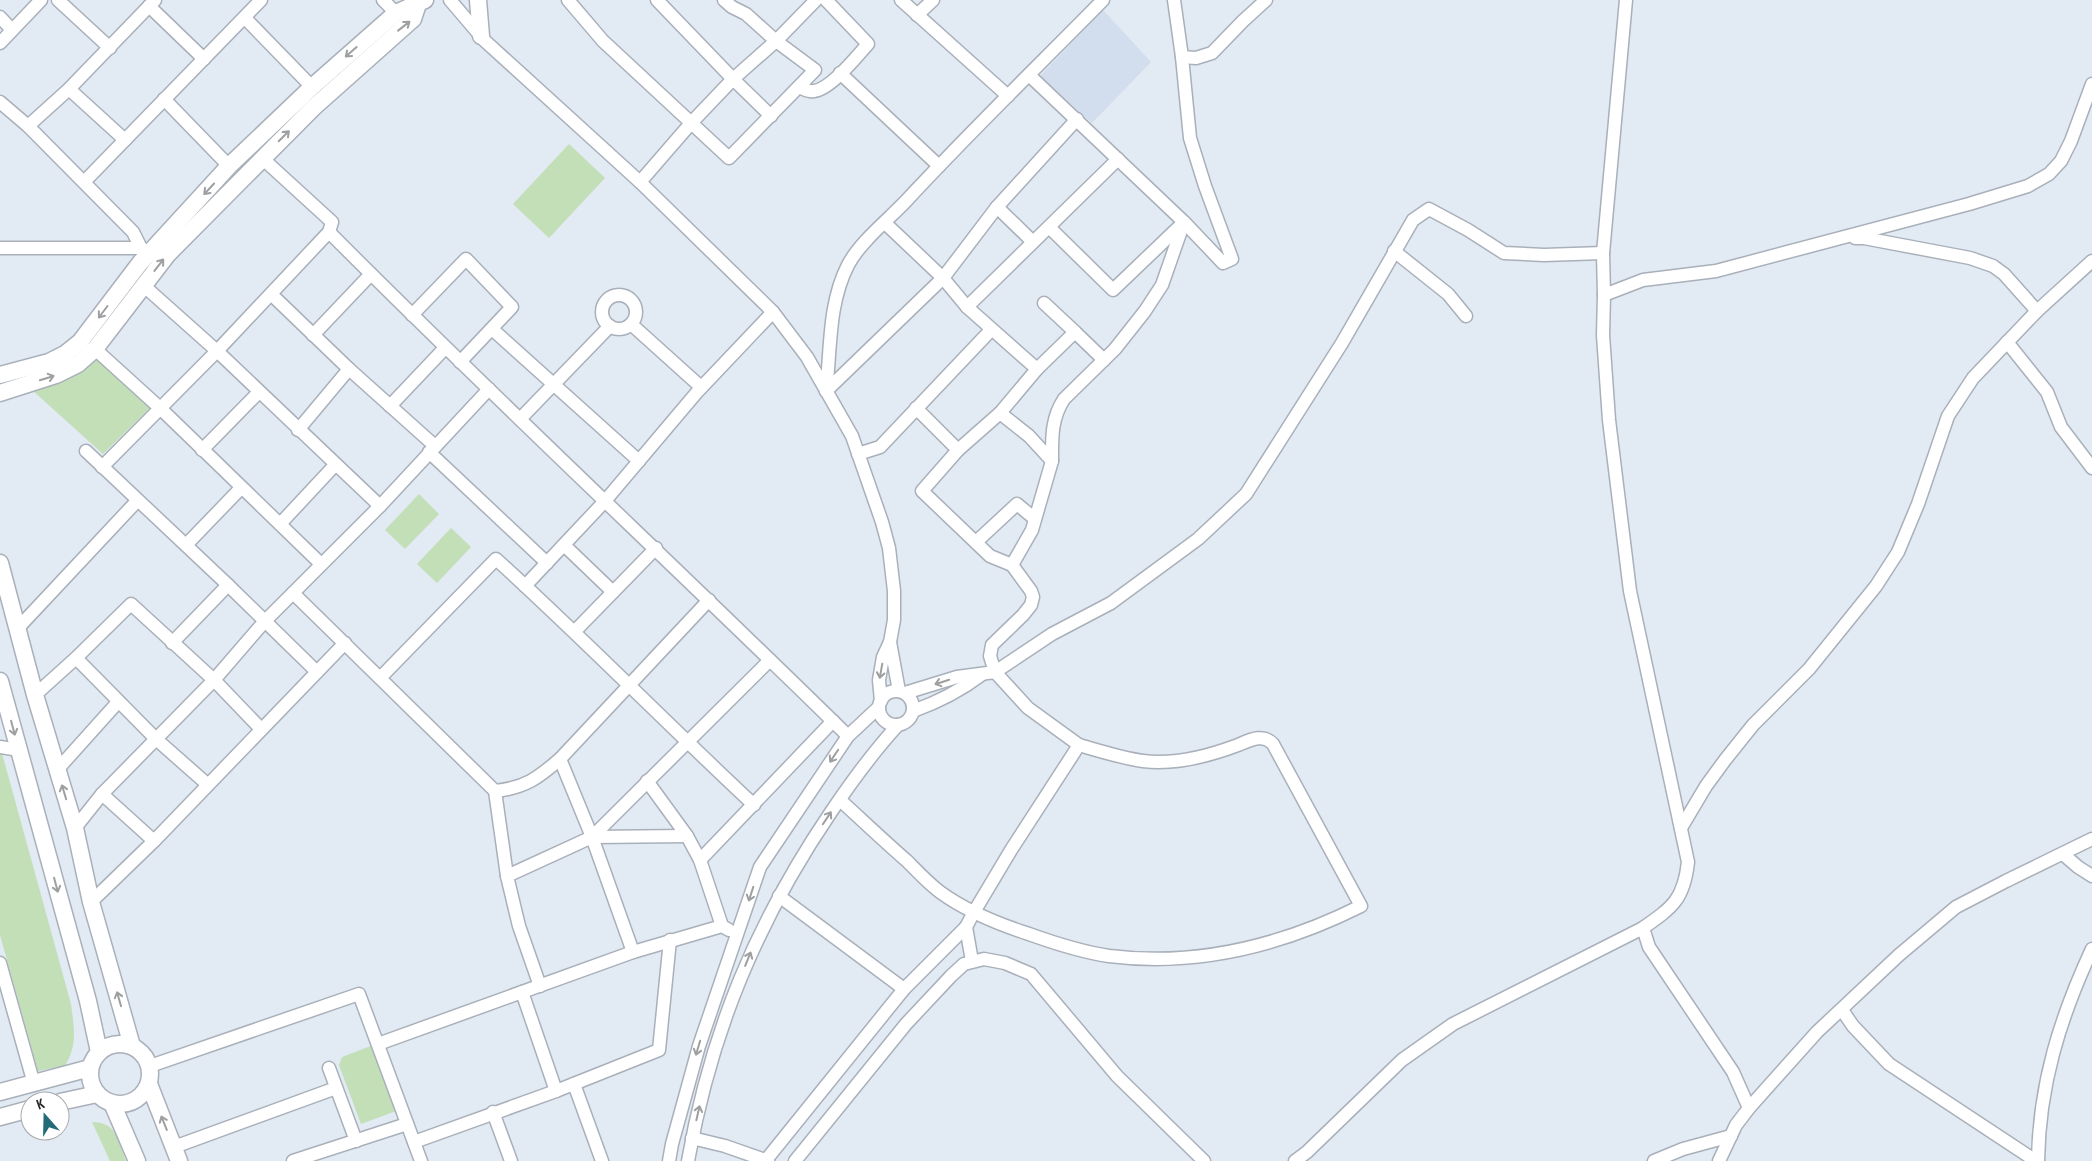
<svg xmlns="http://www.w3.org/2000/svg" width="2092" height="1161" viewBox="0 0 2092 1161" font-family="'PT Sans Narrow',sans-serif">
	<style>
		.built { fill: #d2dded }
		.green { fill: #c3dfb8 }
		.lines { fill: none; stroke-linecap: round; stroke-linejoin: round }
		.minor-casing { stroke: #a9b0ba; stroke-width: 15 }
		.tertiary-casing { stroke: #a9b0ba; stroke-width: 19 }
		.minor { stroke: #fff; stroke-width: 12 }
		.tertiary { stroke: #fff; stroke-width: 16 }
		.oneway { stroke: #9d9fa0 }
	</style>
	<rect width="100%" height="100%" fill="#e2eaf4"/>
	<!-- built -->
	<path class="built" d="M 1103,10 L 1151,62 L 1092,123 L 1040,76 Z"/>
	<!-- green -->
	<g class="green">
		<path d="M 569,144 L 605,178 L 549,238 L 513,204 Z"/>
		<path d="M 100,357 L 151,407 L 103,454 L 32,390 L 85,368 Z"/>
		<path d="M 419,494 L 439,514 L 405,549 L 385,530 Z"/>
		<path d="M 451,528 L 471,547 L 437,583 L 417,564 Z"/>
		<path d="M 0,746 L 71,1004 C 74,1028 78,1044 65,1066 L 38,1071 L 0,935 Z"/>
		<path d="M 376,1044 L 399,1110 L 361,1124 L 339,1065 L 342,1057 Z"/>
		<path d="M 92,1122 C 117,1122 118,1141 126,1161 L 110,1161 Z"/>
	</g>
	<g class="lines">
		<!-- minor casing -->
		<g class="minor-casing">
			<g id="minor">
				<path d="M 58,0 L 110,48"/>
				<path d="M 383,0 L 396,13"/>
				<path d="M 450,0 L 485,41 L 640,182 L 773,312 L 807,357 L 852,436 L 882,522 L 889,548 L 894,591 L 894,620 L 890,642 L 883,657 L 879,680 L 881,701"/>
				<path d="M 568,0 L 603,41 L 729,158 L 815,70 L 776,41 L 746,14 L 732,7 L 724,0"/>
				<path d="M 657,0 L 733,79 L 771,116"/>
				<path d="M 901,0 L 1008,96"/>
				<path d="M 149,6 L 204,59"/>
				<path d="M 917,15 L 933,0"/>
				<path d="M 0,17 L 12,30"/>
				<path d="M 245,18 L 312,87"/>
				<path d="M 0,43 L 41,0"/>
				<path d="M 1182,57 L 1196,58 L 1212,53 L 1243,21 L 1266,0"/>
				<path d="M 840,73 L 939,166"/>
				<path d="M 1029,75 L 1184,222 L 1223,263 L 1232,259 L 1205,186 L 1190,138 L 1182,57 L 1174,0"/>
				<path d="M 799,87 C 804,89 808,92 814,91 C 831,89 856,57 868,44 L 826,0"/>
				<path d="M 69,89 L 125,140"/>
				<path d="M 164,99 L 229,166"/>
				<path d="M 0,102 L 28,126 L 133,232 L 141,248 L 149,253"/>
				<path d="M 28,126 L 69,89 L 155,0"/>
				<path d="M 84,182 L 261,0"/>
				<path d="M 640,182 L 692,122 L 733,79 L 776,41 L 816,0"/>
				<path d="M 997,207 L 1033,242"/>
				<path d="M 885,223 L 943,278 L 967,307 L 1037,369"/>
				<path d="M 1049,227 L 1113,290 L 1182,224"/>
				<path d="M 329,232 C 499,403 676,567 848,736"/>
				<path d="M 1855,238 L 1864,238 L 1970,258 L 1993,266 L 2004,274 L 2037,311"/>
				<path d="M 0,248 L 141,248"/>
				<path d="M 1394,251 L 1448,294 L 1466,316"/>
				<path d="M 143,285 L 217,351 L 380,506"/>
				<path d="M 271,294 L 349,369 L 435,446"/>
				<path d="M 1604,295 L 1603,253 L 1626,0"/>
				<circle cx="619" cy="312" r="17"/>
				<path d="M 967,307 L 1118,159"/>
				<path d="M 412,315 L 466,259 L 512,307 L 460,362"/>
				<path d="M 631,324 L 701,387"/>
				<path d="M 492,329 L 639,461"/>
				<path d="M 1075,332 L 1104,360"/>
				<path d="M 313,335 L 371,274"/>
				<path d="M 2007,342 L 2047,392 L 2061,427 L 2092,468"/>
				<path d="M 95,349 L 160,408 L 321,564"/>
				<path d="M 826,391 C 831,349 828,304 848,265 C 860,242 888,220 906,201 C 970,132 1037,67 1103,0"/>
				<path d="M 826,391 L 943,278 L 997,207 L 1077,119"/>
				<path d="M 390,406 L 445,348"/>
				<path d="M 916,408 L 958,450"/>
				<path d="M 520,419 L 610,326"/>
				<path d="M 298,430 L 349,369"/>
				<path d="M 202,450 L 259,392"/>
				<path d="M 86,451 L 228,585 L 317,672"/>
				<path d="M 429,452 L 547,563"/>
				<path d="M 858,454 L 880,447 L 991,330"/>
				<path d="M 1052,461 C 1052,438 1051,419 1064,399 L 1115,349 L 1145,311 L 1162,285 L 1184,222"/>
				<path d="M 102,467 L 217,351 L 329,232 L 332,222 L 262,158"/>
				<path d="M 280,524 L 335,465"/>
				<path d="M 976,542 L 1017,504 L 1035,519"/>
				<path d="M 186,545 L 241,488"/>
				<path d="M 564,545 L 613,592"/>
				<path d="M 1012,565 L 990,556 L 922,491 L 958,450 L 1000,413 L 1037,369 L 1075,332 L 1044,303"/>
				<path d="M 525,586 L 605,501 L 698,391 L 773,312"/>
				<path d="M 293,593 L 495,791 L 507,876 L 519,926 L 540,986"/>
				<path d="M 18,628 L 137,501"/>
				<path d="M 575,631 L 656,548"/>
				<path d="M 890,642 L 899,691"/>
				<path d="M 172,643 L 228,585"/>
				<path d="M 76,658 L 156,739 L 207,784"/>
				<path d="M 380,678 L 496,559 C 584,639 667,724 754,805"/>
				<circle cx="896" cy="708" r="17"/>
				<path d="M 905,693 L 957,677 L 995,672 L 1052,634 L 1111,603 L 1198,539 L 1246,494 L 1342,343 L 1413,220 L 1429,209 L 1468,230 L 1504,253 L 1544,255 L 1603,253"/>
				<path d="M 35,695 L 76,658 L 131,604 L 214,680 L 261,729"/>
				<path d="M 913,711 C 938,702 960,691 981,675"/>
				<path d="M 0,747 L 19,750"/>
				<path d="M 560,759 L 592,837 L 633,952"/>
				<path d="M 57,770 L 118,702"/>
				<path d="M 647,781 L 687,836 L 700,860 L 722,926 L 729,930"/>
				<path d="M 495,791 C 525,788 538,778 560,759 L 709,600"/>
				<path d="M 102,794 L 154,841"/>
				<path d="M 840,800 C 862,820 884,841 907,861 C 917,871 928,883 940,892 C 966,911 998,924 1029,934 C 1054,943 1082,952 1109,956 C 1197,967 1283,945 1361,906 L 1273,744 C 1263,733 1250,740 1238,745 C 1209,756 1174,765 1143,761 C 1122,758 1100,751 1079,745"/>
				<path d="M 75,828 L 102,794 L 214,680 L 264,622 L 380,506 L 489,389"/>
				<path d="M 1681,828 L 1706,786 L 1725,760 L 1753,725 L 1809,669 L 1876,586 L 1898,552 L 1918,504 L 1948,416 L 1973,378 L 2037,311 L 2092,261"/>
				<path d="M 592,837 L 687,836"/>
				<path d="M 2063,854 L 2078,867 L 2092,876"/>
				<path d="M 700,860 L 833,721"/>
				<path d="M 507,876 L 592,837 L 770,660"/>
				<path d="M 779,896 L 904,989"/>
				<path d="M 91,902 L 154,841 L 345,643"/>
				<path d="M 1643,928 L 1649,947 L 1733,1072 L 1749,1108"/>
				<path d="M 972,961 L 966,927 L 974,912 L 1011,850 L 1079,745 L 1028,708 L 995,672 L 990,656 L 992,645 L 1023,615 L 1031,605 L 1033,597 L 1031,591 L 1012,565 L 1032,530 L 1052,461 L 1029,436 L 1000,413"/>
				<path d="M 0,963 L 34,1084"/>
				<path d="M 522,992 L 556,1091"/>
				<path d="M 1842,1010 L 1853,1026 L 1889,1064 L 2036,1161"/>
				<path d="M 378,1044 L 633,952 L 722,926"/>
				<path d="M 150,1066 L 359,994 L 421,1161"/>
				<path d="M 329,1068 L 356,1141"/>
				<path d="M 574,1084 L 602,1161"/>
				<path d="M 493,1112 L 511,1161"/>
				<path d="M 692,1138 L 725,1146 L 768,1161"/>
				<path d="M 414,1142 L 556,1091 L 659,1050 L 670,940"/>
				<path d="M 174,1147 L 336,1088"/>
				<path d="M 766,1160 L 904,989 L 966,927"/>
				<path d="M 293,1161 L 407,1124"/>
				<path d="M 669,1161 L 672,1144 L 699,1046 L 760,867 L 848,736 L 879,707"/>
				<path d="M 688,1161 C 711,1031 757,921 831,812 C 852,781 873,752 898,725"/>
				<path d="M 795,1161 L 906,1024 L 951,976 L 964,964 L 984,959 L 1005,963 L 1031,974 L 1117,1076 L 1204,1161"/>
				<path d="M 1295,1161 L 1307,1152 L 1402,1060 L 1453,1024 L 1643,928 C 1673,907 1684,899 1688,862 L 1630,591 L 1609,420 L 1603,335 L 1604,295 L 1643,280 L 1716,271 L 1969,204 L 2028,186 L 2049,174 L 2061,161 L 2071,141 L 2092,84"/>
				<path d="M 1654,1161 L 1683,1149 L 1731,1136"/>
				<path d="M 1719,1161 L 1736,1125 L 1749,1108 L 1817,1032 L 1899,955 L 1956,907 L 2006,881 L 2092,839"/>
				<path d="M 2038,1161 C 2039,1085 2060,1018 2092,949"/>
			</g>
		</g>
		<!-- tertiary casing -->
		<g class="tertiary-casing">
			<g id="tertiary">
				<path d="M 478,0 L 481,36"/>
				<path d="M 0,375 L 49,362 L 65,354 L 80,342 L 140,263 L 229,166 L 312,87 L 396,13 L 425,0"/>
				<path d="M 0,393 L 56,375 L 78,364 L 95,349 L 168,254 L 313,108 L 413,19 L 418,4"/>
				<path d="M 0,563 L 35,695 L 75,828 L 91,902 L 132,1046"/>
				<path d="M 0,681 L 88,1001 L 99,1052"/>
				<circle cx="120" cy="1074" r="30"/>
				<path d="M 149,1084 L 179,1161"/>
				<path d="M 0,1092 L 90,1068"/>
				<path d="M 60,1102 L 97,1094"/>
				<path d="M 112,1103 L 137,1161"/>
				<path d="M 0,1117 L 30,1109"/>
			</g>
		</g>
		<!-- minor -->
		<use href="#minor" class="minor"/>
		<!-- tertiary -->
		<use href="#tertiary" class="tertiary"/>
	</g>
	<!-- one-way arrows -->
	<defs><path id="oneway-shaft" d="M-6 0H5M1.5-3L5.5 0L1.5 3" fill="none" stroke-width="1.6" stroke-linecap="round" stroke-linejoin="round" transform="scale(1.25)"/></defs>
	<g class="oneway">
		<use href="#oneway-shaft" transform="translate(404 26) rotate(-38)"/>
		<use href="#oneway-shaft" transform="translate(351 52) rotate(139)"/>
		<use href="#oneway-shaft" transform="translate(284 136) rotate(-45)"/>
		<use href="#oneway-shaft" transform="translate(209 189) rotate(133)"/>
		<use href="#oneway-shaft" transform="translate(159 265) rotate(-52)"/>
		<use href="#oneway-shaft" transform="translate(103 312) rotate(127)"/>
		<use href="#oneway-shaft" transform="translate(47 378) rotate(-17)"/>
		<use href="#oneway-shaft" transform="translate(881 671) rotate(100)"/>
		<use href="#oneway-shaft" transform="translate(942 682) rotate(162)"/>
		<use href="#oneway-shaft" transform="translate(13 728) rotate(75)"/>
		<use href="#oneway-shaft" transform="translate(834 756) rotate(124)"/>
		<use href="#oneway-shaft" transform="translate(64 792) rotate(-107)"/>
		<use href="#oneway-shaft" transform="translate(827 818) rotate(-56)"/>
		<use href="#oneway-shaft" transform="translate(56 885) rotate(75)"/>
		<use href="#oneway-shaft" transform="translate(751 894) rotate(108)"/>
		<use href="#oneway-shaft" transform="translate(748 959) rotate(-68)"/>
		<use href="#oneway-shaft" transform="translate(119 999) rotate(-106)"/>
		<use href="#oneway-shaft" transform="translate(698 1048) rotate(107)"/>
		<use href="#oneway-shaft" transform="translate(698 1113) rotate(-77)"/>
		<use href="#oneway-shaft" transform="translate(164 1123) rotate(-112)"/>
	</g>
	<!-- north arrow -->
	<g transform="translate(45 1116) rotate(340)"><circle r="24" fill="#ffffff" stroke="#a8a9ab"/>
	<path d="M0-4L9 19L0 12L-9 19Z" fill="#226b77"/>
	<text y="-8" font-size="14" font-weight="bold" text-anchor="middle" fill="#26292d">K</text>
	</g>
</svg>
